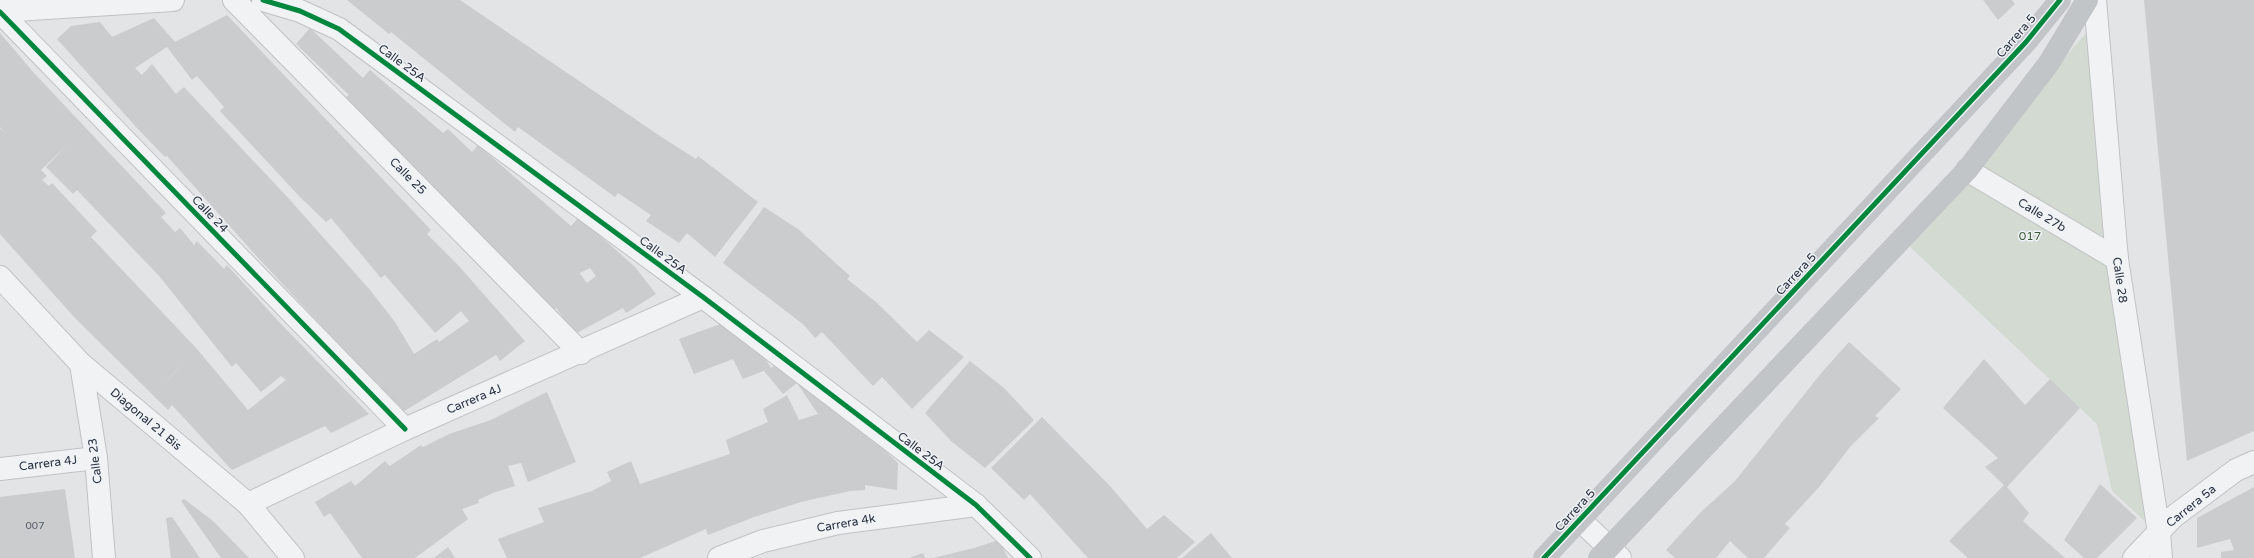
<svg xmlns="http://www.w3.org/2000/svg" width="2254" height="558" viewBox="0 0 2254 558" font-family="'Varela Round',sans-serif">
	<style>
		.green { fill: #d2dad2 }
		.building { fill: #caccce; fill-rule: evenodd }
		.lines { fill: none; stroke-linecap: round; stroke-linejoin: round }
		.street-casing { stroke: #c0c2c4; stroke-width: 24 }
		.street { stroke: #f1f2f3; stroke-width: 22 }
		.secondary { stroke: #c2c5c8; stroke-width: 22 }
		.cycleway-casing { stroke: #eff2f6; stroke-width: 8 }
		.cycleway { stroke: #00873e; stroke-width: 5 }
		.labels { text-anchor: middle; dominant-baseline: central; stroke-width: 3; stroke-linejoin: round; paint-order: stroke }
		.number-label { font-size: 10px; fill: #525864 }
		.street-label { font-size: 12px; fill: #29303f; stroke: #eff2f6 }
		.park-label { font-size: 12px; fill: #3c5a37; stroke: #eff2f6 }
	</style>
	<rect width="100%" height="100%" fill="#e2e4e6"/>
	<!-- green -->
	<path class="green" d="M 2100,17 L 2147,523 L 2112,491 L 2097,424 L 1905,242 Z"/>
	<!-- building -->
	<g class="building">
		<path d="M 347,0 L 460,0 L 663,138 L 696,159 L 698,156 L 758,202 L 715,257 L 687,233 L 679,243 L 646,221 L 651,215 L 618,193 L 615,197 L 518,127 L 515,132 L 391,32 L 389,34 Z"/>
		<path d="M 1983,0 L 2012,0 L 2015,4 L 1998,20 Z"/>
		<path d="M 2144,0 L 2254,0 L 2254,431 L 2187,461 Z"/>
		<path d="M 227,15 L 431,230 L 427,234 L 457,264 L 525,341 L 500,361 L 496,355 L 401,413 L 378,383 L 376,384 L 261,261 L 167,156 L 165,157 L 137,128 L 57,39 L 71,26 L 100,22 L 112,37 L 154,18 L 175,42 ZM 167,47 L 192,80 L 197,76 L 224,107 L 220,111 L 299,196 L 326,222 L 331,218 L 381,278 L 385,275 L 435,333 L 461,311 L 469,321 L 439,342 L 437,339 L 414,354 L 395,322 L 370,290 L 290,200 L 184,87 L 176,94 L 152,64 L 142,75 L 135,68 Z"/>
		<path d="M 310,28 L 363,78 L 370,70 L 443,133 L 448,129 L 472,152 L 478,145 L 571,226 L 579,217 L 635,267 L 656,294 L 626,313 L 623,308 L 575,334 L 556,308 L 551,311 L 345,98 L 349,95 L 296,44 ZM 590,268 L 596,276 L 587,283 L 578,271 L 580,273 Z"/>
		<path d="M 0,33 L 34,73 L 166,213 L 161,217 L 175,232 L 180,228 L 194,245 L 197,241 L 224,269 L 227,265 L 281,324 L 369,414 L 331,433 L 325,426 L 232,470 L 172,405 L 168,410 L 74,317 L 0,234 L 0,128 L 7,135 L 0,127 ZM 66,146 L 46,167 L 73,194 L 77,190 L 160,277 L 232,367 L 236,363 L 261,392 L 281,376 L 286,380 L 248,410 L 197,349 L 91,237 L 97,231 L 52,183 L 49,186 L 42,180 L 47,176 L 41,170 ZM 184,363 L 174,374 L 165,383 Z"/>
		<path d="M 764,207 L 798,229 L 850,276 L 847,279 L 876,302 L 917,342 L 929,330 L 964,357 L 912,409 L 882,377 L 873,386 L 822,332 L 815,338 L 804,325 L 723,263 Z"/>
		<path d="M 729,321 L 755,351 L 759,348 L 771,368 L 778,363 L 797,383 L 783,394 L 764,371 L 771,368 L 743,379 L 733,359 L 694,374 L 679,339 Z"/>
		<path d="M 1849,342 L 1901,389 L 1875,416 L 1879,418 L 1850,447 L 1820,486 L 1785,524 L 1790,528 L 1764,558 L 1748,558 L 1730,541 L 1716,558 L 1675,558 L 1666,550 L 1700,513 L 1735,481 L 1823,371 Z"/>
		<path d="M 1984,359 L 2025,405 L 2050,379 L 2080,408 L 2007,487 L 2029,513 L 2023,521 L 2065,558 L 1968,558 L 1949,541 L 2004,485 L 1985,467 L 1998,458 L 1943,408 Z"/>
		<path d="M 970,361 L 1004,388 L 1034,420 L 985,468 L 951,441 L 925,413 Z"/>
		<path d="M 797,383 L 839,408 L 898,463 L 897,490 L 865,485 L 865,490 L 850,491 L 801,502 L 754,517 L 708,535 L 706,529 L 640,558 L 507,558 L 498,539 L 544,522 L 538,508 L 592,491 L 611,481 L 607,472 L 631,461 L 640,484 L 730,454 L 726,440 L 768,422 L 763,409 L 787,395 L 799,420 L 818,414 Z"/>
		<path d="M 547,392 L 576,462 L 528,482 L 521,463 L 508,466 L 515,486 L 493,493 L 478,500 L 479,503 L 462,509 L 468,519 L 415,558 L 362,558 L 330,513 L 324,517 L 315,502 L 351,481 L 355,486 L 385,461 L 390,466 L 421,445 L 423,447 L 449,434 L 491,420 Z"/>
		<path d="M 1042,417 L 1110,486 L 1147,529 L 1164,515 L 1195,542 L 1177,558 L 1088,558 L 1030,494 L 1024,500 L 991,468 Z"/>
		<path d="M 2100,484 L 2137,518 L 2097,558 L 2084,558 L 2064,540 Z"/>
		<path d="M 2254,487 L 2254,558 L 2221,558 L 2221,552 L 2234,550 L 2230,539 L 2197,548 L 2197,518 Z"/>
		<path d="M 65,489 L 75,558 L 0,558 L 0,497 Z"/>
		<path d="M 184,499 L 213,521 L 249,558 L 221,558 L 181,501 Z"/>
		<path d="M 172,517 L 200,558 L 171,558 L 166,518 Z"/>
		<path d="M 1211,533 L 1232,558 L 1182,558 Z"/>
		<path d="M 999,540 L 1008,558 L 933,558 L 974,548 Z"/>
		<path d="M 448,547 L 455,558 L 434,558 Z"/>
		<path d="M 923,553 L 925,558 L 909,558 Z"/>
	</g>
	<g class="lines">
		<!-- street casing -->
		<g class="street-casing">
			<g id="street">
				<path d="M 234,0 L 581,353"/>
				<path d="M 263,0 L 300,11 L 339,29 L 703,297 L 976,505 L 1030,558"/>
				<path d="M 2095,0 L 2117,259 L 2159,533 L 2161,558"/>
				<path d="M 0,11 L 173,0"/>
				<path d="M 0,12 L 405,429"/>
				<path d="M 1967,170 L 2117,259"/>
				<path d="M 0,277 L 81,364 L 248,504 L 293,558"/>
				<path d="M 81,364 L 96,458 L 104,558"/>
				<path d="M 0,469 L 96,458"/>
				<path d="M 248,504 L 405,429 L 703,297"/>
				<path d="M 1580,520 L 1620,558"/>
				<path d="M 719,558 L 763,541 L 838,523 L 976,505"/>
				<path d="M 2134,558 L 2173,517 L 2236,470 L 2254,462"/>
			</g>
		</g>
		<!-- street -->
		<use href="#street" class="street"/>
		<!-- secondary -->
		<g class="secondary">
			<path d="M 1544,558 L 2026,42 L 2060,0"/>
			<path d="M 1599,558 L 1967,170 L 2049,63 L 2087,0"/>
		</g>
		<!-- cycleway casing -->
		<g class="cycleway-casing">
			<g id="cycleway">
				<path d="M 263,0 L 300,11 L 339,29 L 703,297 L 976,505 L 1030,558"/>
				<path d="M 0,12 L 405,429"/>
				<path d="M 1544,558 L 2026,42 L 2060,0"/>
			</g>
		</g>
		<!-- cycleway -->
		<use href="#cycleway" class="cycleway"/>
	</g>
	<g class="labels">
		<!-- number labels -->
		<g class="number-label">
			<text x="35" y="526">007</text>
		</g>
		<!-- street labels -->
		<g class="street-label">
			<text transform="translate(2016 36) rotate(-49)">Carrera 5</text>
			<text transform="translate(402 63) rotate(36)">Calle 25A</text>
			<text transform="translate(408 176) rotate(45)">Calle 25</text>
			<text transform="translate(210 214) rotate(46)">Calle 24</text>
			<text transform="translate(2042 215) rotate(31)">Calle 27b</text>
			<text transform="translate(663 255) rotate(36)">Calle 25A</text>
			<text transform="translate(1796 274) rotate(-47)">Carrera 5</text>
			<text transform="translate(2120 280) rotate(82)">Calle 28</text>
			<text transform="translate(474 399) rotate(-23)">Carrera 4J</text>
			<text transform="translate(146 419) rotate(40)">Diagonal 21 Bis</text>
			<text transform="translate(921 451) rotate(37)">Calle 25A</text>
			<text transform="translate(95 461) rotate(-97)">Calle 23</text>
			<text transform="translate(48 463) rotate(-7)">Carrera 4J</text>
			<text transform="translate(2191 506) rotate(-39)">Carrera 5a</text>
			<text transform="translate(1575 510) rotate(-47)">Carrera 5</text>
			<text transform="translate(846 523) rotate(-10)">Carrera 4k</text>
		</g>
		<!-- park labels -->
		<g class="park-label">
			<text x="2030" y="236">017</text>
		</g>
	</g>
</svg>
